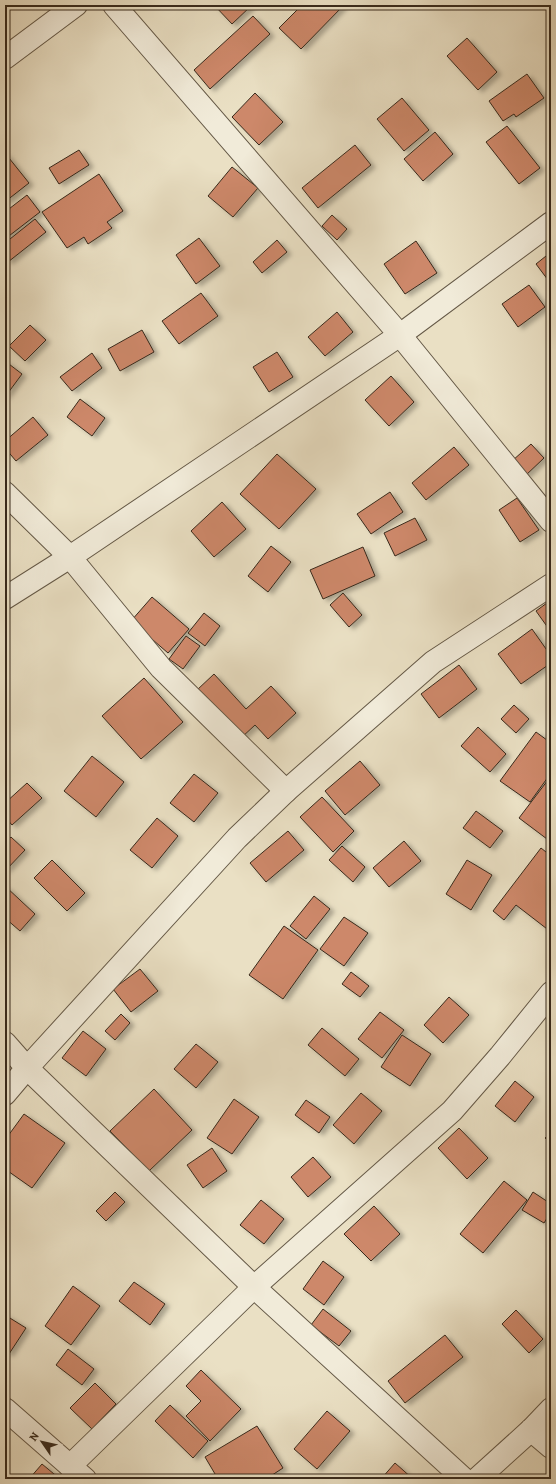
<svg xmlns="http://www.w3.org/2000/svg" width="556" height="1484" viewBox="0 0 556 1484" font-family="Alegreya,serif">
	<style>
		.building { fill: #cd886b; stroke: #382a1c; filter: url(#shadow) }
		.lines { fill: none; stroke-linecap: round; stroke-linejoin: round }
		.minor-casing { stroke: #645846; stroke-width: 24 }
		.minor { stroke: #f1ebd9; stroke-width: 22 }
	</style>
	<defs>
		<filter id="shadow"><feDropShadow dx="4.5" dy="2.5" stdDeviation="2" flood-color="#0004"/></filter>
	</defs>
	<rect width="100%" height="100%" fill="#eae0c4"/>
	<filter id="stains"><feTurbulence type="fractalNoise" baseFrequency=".005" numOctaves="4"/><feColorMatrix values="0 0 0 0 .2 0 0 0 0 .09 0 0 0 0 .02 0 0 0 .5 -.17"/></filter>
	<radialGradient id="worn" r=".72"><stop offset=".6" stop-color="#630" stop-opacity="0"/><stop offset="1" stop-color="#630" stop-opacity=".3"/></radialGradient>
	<!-- building -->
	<g class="building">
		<path d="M 214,5 L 252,5 L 232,24 Z"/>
		<path d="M 302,5 L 344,5 L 301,49 L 279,28 Z"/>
		<path d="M 253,16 L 270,34 L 210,89 L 194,70 Z"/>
		<path d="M 467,38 L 497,72 L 478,90 L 447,56 Z"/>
		<path d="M 527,74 L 544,98 L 516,117 L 514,114 L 503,121 L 489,101 Z"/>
		<path d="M 255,93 L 283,122 L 259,145 L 232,117 Z"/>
		<path d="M 402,98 L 429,130 L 404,151 L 377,119 Z"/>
		<path d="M 507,126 L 540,168 L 519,184 L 486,142 Z"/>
		<path d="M 435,132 L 453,154 L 423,181 L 404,159 Z"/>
		<path d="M 355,145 L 371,165 L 318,208 L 302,188 Z"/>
		<path d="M 79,150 L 89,165 L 59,184 L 49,168 Z"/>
		<path d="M 5,153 L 29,183 L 6,201 L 5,200 Z"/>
		<path d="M 232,167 L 258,188 L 233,217 L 208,196 Z"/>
		<path d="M 99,174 L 123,211 L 107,222 L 112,228 L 88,244 L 84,237 L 67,248 L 42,212 Z"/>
		<path d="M 27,195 L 40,212 L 5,239 L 5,212 Z"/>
		<path d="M 332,215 L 347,229 L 337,240 L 322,226 Z"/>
		<path d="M 35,219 L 46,232 L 8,262 L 5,258 L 5,243 Z"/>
		<path d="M 199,238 L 220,266 L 196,284 L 176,255 Z"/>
		<path d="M 277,240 L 287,252 L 262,273 L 253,262 Z"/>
		<path d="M 416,241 L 437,273 L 405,294 L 384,264 Z"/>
		<path d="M 551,252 L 551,284 L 536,264 Z"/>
		<path d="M 529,285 L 545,307 L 518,327 L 502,304 Z"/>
		<path d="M 201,293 L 218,316 L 179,344 L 162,321 Z"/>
		<path d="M 337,312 L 353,332 L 325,356 L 308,337 Z"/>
		<path d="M 30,325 L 46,340 L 25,361 L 9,346 Z"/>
		<path d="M 142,330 L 154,352 L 120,371 L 108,349 Z"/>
		<path d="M 277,352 L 293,377 L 269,392 L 253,367 Z"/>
		<path d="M 92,353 L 102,368 L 72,391 L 60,377 Z"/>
		<path d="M 5,361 L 22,374 L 5,397 Z"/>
		<path d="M 391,376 L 414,402 L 389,426 L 365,400 Z"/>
		<path d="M 80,399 L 105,418 L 92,436 L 67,417 Z"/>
		<path d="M 33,417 L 48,435 L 16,461 L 5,448 L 5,441 Z"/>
		<path d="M 531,444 L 544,458 L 525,476 L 512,461 Z"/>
		<path d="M 454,447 L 469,465 L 426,500 L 412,483 Z"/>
		<path d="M 277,454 L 316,489 L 279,529 L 240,494 Z"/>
		<path d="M 390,492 L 403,512 L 371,534 L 357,514 Z"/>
		<path d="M 517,498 L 539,530 L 520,542 L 499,510 Z"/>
		<path d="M 222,502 L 246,529 L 214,557 L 191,531 Z"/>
		<path d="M 415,518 L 427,540 L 395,556 L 384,533 Z"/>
		<path d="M 271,546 L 291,562 L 268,592 L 248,576 Z"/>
		<path d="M 363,547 L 375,576 L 323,599 L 310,570 Z"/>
		<path d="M 343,593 L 362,615 L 349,627 L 330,605 Z"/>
		<path d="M 152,597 L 189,629 L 168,653 L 131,621 Z"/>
		<path d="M 551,600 L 551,632 L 536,611 Z"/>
		<path d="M 204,613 L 220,626 L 205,646 L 188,633 Z"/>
		<path d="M 532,629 L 551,656 L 551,663 L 521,684 L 498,654 Z"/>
		<path d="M 186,636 L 200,646 L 183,669 L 169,659 Z"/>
		<path d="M 459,665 L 477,689 L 439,718 L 421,694 Z"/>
		<path d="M 214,674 L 246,709 L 271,686 L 296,713 L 268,739 L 255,725 L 241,738 L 197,690 Z"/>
		<path d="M 144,678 L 183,722 L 141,759 L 102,716 Z"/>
		<path d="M 514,705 L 529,719 L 516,733 L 501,719 Z"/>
		<path d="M 478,727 L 506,754 L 490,772 L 461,746 Z"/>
		<path d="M 536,732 L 551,743 L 551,773 L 530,802 L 500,781 Z"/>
		<path d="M 92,756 L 124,782 L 96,817 L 64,791 Z"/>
		<path d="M 360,761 L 380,785 L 345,815 L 325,791 Z"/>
		<path d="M 194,774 L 218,793 L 194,822 L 170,803 Z"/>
		<path d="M 551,776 L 551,842 L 519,818 Z"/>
		<path d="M 27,783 L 42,798 L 12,825 L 5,817 L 5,803 Z"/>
		<path d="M 322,797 L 354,831 L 333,852 L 300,817 Z"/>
		<path d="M 476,811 L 503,831 L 490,848 L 463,828 Z"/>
		<path d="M 157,818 L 178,836 L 152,868 L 130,850 Z"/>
		<path d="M 288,831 L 304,850 L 266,882 L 250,863 Z"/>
		<path d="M 11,837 L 25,850 L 5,871 L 5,843 Z"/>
		<path d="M 404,841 L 421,861 L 389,887 L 373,868 Z"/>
		<path d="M 342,846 L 365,867 L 353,882 L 329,860 Z"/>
		<path d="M 541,848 L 551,856 L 551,932 L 516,905 L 504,920 L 493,911 Z"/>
		<path d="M 52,860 L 85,893 L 67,911 L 34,878 Z"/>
		<path d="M 467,860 L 492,875 L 471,910 L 446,894 Z"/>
		<path d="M 5,886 L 35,914 L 20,931 L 5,918 Z"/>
		<path d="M 314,896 L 330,909 L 306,939 L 290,926 Z"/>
		<path d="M 344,917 L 368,933 L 344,966 L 320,949 Z"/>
		<path d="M 284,926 L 318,950 L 283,999 L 249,975 Z"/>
		<path d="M 140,969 L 158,991 L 131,1012 L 113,989 Z"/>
		<path d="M 351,972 L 369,986 L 360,997 L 342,984 Z"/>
		<path d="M 449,997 L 469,1015 L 443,1043 L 424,1025 Z"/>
		<path d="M 380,1012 L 404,1030 L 382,1058 L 358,1039 Z"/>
		<path d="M 121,1014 L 130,1023 L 115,1040 L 105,1031 Z"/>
		<path d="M 322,1028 L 359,1059 L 345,1076 L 308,1045 Z"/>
		<path d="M 83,1031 L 106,1049 L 86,1076 L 62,1058 Z"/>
		<path d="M 402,1035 L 431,1054 L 410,1086 L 381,1067 Z"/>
		<path d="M 196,1044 L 218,1062 L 196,1088 L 174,1069 Z"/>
		<path d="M 515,1081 L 534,1097 L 515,1122 L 495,1106 Z"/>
		<path d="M 154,1089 L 192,1130 L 149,1171 L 110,1131 Z"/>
		<path d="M 361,1093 L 382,1111 L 354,1144 L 333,1125 Z"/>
		<path d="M 234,1099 L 259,1117 L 232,1154 L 207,1138 Z"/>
		<path d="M 306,1100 L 330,1117 L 319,1133 L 295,1115 Z"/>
		<path d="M 24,1114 L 65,1143 L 32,1188 L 5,1169 L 5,1140 Z"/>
		<path d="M 459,1128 L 488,1158 L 467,1179 L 438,1148 Z"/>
		<path d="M 551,1132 L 551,1144 L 545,1138 Z"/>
		<path d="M 212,1148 L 227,1171 L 203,1188 L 187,1165 Z"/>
		<path d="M 313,1157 L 331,1177 L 308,1197 L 291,1177 Z"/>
		<path d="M 504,1181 L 527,1200 L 483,1253 L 460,1234 Z"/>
		<path d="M 115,1192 L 125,1202 L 106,1221 L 96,1211 Z"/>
		<path d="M 533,1192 L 551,1204 L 551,1212 L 544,1223 L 522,1210 Z"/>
		<path d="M 261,1200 L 284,1219 L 264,1244 L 240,1225 Z"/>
		<path d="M 374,1206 L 400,1234 L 371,1261 L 344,1234 Z"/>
		<path d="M 323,1261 L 344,1277 L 324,1305 L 303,1289 Z"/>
		<path d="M 134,1282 L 165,1304 L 150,1325 L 119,1301 Z"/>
		<path d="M 73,1286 L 100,1306 L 71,1345 L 45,1326 Z"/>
		<path d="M 323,1309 L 351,1331 L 339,1346 L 311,1325 Z"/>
		<path d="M 516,1310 L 543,1339 L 529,1353 L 502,1324 Z"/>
		<path d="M 5,1315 L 26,1328 L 9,1354 L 5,1352 Z"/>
		<path d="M 445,1335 L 463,1357 L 405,1403 L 388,1381 Z"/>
		<path d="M 68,1349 L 94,1369 L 82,1385 L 56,1365 Z"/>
		<path d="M 201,1370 L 241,1409 L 210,1441 L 186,1416 L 201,1401 L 186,1386 Z"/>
		<path d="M 95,1383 L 116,1404 L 92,1429 L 70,1408 Z"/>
		<path d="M 170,1405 L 208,1441 L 193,1458 L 155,1421 Z"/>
		<path d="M 327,1411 L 350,1431 L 317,1469 L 294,1449 Z"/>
		<path d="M 257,1426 L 283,1468 L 266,1479 L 218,1479 L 205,1457 Z"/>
		<path d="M 395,1463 L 413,1479 L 381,1479 Z"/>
		<path d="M 42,1464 L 60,1479 L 29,1479 Z"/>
		<path d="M 315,1474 L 319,1479 L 310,1479 Z"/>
	</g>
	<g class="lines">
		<!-- minor casing -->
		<g class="minor-casing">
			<g id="minor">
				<path d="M 114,5 L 400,335 L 551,521"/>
				<path d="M 5,58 L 76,5"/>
				<path d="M 5,493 L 70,557 L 161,668 L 286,791"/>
				<path d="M 5,598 L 70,557 L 400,335 L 551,223"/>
				<path d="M 5,1043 L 27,1068 L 254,1287 L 464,1479"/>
				<path d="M 5,1094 L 27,1068 L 237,838 L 286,791 L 433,662 L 551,585"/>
				<path d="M 5,1409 L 85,1479"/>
				<path d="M 531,1430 L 551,1447"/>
				<path d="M 70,1466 L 254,1287 L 452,1111 L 500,1056 L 551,993"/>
				<path d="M 477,1479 L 531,1430 L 551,1409"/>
			</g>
		</g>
		<!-- minor -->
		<use href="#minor" class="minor"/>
	</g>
	<!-- margin -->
	<rect width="556" height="1484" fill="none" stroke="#eae0c4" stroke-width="20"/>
	<rect x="6" y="6" width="544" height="1472" fill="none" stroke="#382a1c" stroke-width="2"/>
	<rect x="10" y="10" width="536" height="1464" fill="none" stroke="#382a1c"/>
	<!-- north arrow -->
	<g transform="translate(42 1442) rotate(304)" stroke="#f1ebd9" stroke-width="3" paint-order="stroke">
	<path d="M0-3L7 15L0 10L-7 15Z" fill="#382a1c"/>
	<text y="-6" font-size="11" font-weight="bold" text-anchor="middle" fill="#382a1c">N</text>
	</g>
	<rect width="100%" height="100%" filter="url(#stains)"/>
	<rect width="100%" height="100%" fill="url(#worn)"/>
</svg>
